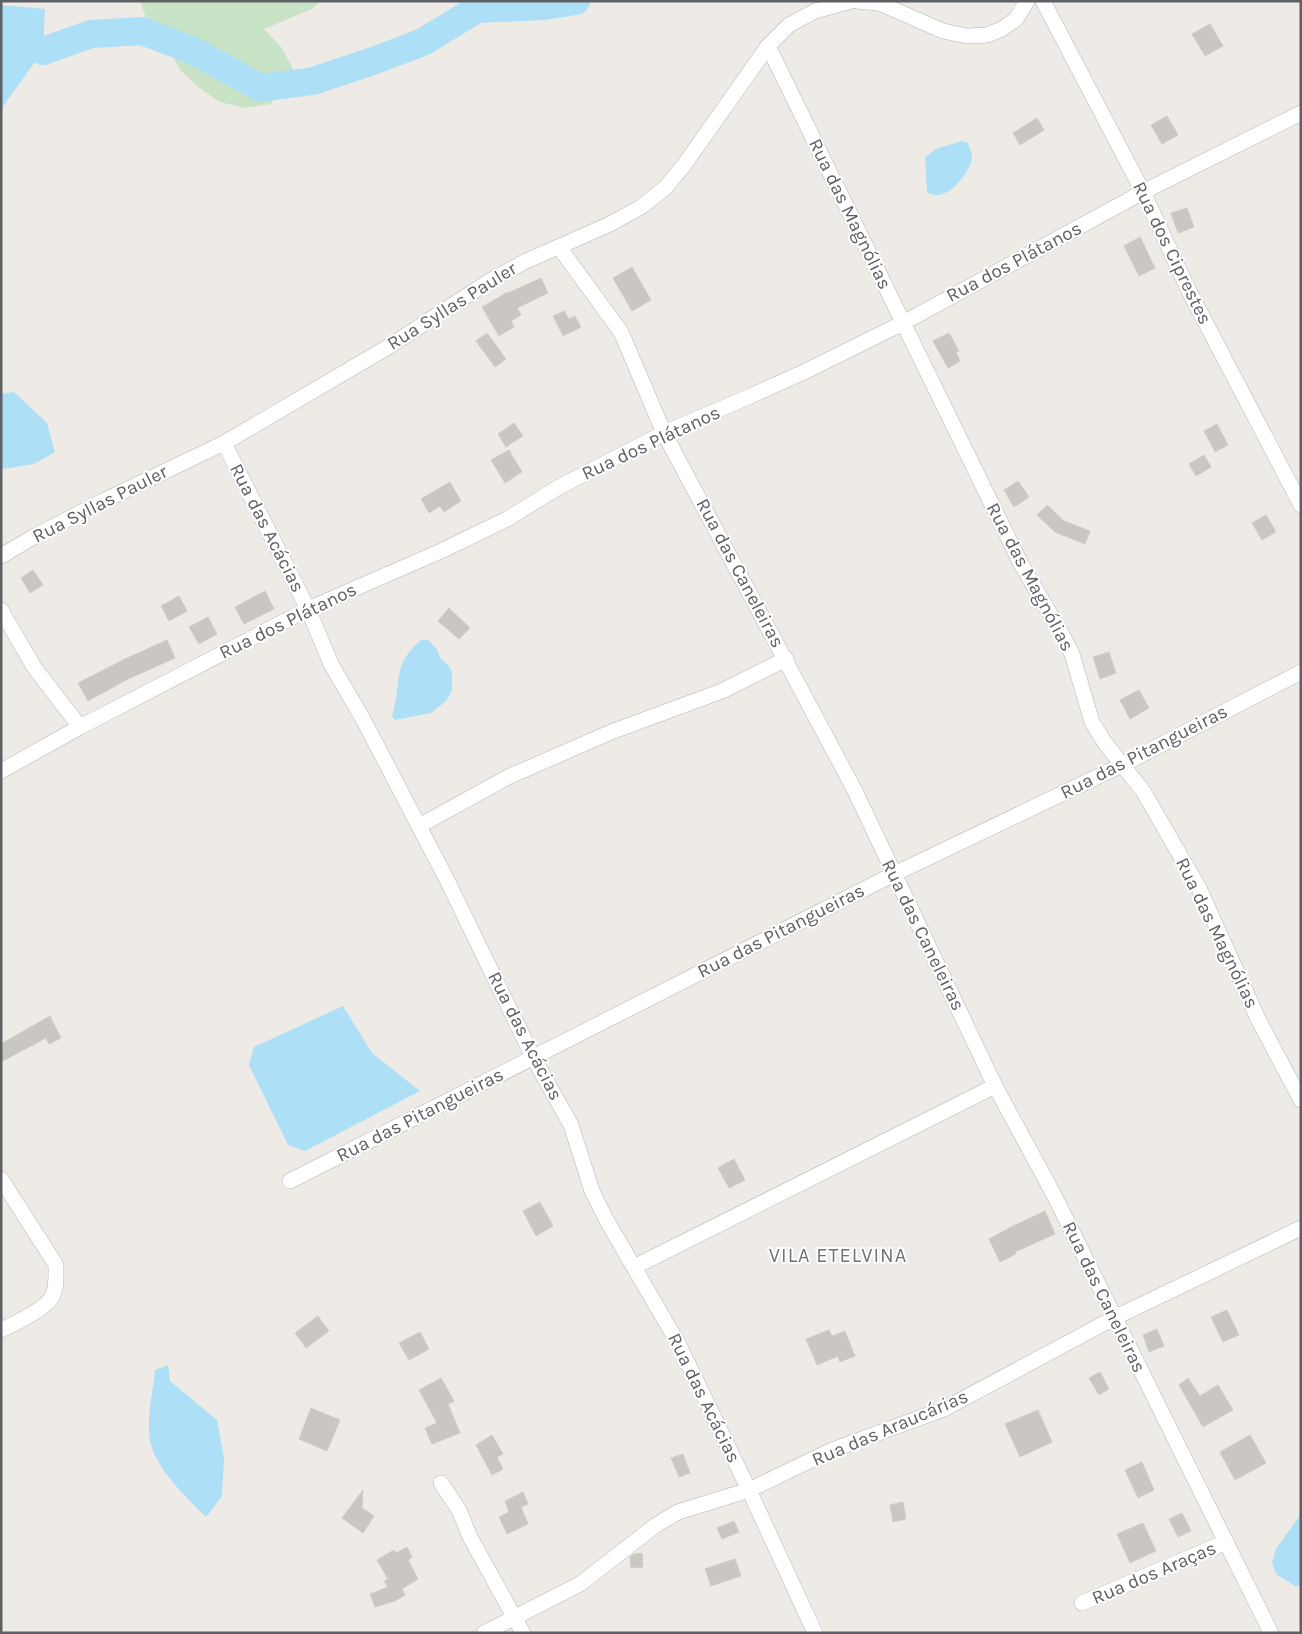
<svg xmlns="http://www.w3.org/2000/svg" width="1302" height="1634" viewBox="0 0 1302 1634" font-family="Karla,sans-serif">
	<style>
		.green { fill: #c8e3c5 }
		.water { fill: #addff7 }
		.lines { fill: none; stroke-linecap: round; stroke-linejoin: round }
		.river { stroke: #addff7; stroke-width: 28 }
		.building { fill: #cac6c2; stroke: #d2cdc4 }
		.minor-casing { stroke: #b3b6b9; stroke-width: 16 }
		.minor { stroke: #fff; stroke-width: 15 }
		.labels { text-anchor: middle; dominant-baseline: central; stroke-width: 4; stroke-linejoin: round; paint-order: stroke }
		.street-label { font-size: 19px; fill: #5d6165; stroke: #fff }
		.neighbourhood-label { font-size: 20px; letter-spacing: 1px; fill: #6e7376; stroke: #fff }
	</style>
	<rect width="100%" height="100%" fill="#eeebe6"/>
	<!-- green -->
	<path class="green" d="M 140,1 L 320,1 L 312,9 L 264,29 L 282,48 L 293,69 L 271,104 L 245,108 L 220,102 L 198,87 L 180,70 L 168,47 L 150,29 Z"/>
	<!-- water -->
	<g class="water">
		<path d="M 1,5 L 45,9 L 43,51 L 1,109 Z"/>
		<path d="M 962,141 L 968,143 C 969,147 971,151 972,155 C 973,169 953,193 939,195 C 935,195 931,194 927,193 L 925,157 L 938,148 Z"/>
		<path d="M 14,392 L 47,423 L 55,452 L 34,464 L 3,469 L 1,468 L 1,394 Z"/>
		<path d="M 421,640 L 428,640 L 437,649 L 440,658 L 449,666 L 452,672 L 452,691 L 446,701 L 431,713 L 395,720 L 392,716 C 402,685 391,665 421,640 Z"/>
		<path d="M 343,1006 L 372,1053 L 420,1091 L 305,1151 L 288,1145 L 249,1065 L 254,1047 Z"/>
		<path d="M 168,1365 L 170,1381 L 217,1420 L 224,1458 L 222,1496 L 206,1517 C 185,1496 149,1463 149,1432 C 148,1411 153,1390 155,1370 Z"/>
		<path d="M 1301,1514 L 1301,1586 L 1295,1586 L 1276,1574 L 1272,1562 L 1276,1549 Z"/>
	</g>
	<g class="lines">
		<!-- river -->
		<path class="river" d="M 43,51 L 91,34 L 142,31 L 194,51 L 261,88 L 313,81 L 373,61 L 423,42 L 477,9 L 544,6 L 576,1"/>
	</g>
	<!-- building -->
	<g class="building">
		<path d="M 1210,24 L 1223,46 L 1205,56 L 1192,34 Z"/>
		<path d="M 1167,116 L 1178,135 L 1162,144 L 1151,125 Z"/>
		<path d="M 1037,118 L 1044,130 L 1020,145 L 1013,133 Z"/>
		<path d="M 1187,208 L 1194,227 L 1178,233 L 1171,213 Z"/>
		<path d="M 1140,237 L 1155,268 L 1139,276 L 1124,246 Z"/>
		<path d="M 632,267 L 651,300 L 632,311 L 613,278 Z"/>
		<path d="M 541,278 L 548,293 L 517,308 L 521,315 L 511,321 L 514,327 L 499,336 L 482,307 L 508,292 L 508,293 Z"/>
		<path d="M 564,311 L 569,319 L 575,316 L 581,327 L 563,336 L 553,316 Z"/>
		<path d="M 487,333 L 506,359 L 495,367 L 476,341 Z"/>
		<path d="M 949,333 L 959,351 L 956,352 L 960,361 L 948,368 L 933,341 Z"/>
		<path d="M 514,423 L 523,436 L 506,447 L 498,434 Z"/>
		<path d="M 1217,424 L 1228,445 L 1215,452 L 1204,431 Z"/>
		<path d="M 509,450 L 522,472 L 505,483 L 491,460 Z"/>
		<path d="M 1204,455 L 1211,467 L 1196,476 L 1189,464 Z"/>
		<path d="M 1018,481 L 1029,497 L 1014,507 L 1004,490 Z"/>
		<path d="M 450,482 L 461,501 L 444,512 L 440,506 L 429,513 L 421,499 Z"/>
		<path d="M 1047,505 L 1064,521 L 1090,531 L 1085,544 L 1055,532 L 1037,515 Z"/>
		<path d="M 1266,515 L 1276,532 L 1262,540 L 1252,523 Z"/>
		<path d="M 33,570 L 43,585 L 30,593 L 21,578 Z"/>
		<path d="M 265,591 L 274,609 L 244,624 L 235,607 Z"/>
		<path d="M 179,596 L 187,611 L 169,621 L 161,606 Z"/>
		<path d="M 449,608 L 470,628 L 459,639 L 438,621 Z"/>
		<path d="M 208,617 L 217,634 L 199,644 L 189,627 Z"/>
		<path d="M 167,640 L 175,658 L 128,679 L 88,701 L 78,683 L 125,659 Z"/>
		<path d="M 1109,652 L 1116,673 L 1100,679 L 1093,657 Z"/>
		<path d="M 1139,690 L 1149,708 L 1130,719 L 1120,700 Z"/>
		<path d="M 50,1016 L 61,1038 L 49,1044 L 46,1038 L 1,1062 L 1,1044 Z"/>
		<path d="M 734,1159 L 745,1180 L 729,1188 L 718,1168 Z"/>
		<path d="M 540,1202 L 553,1226 L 536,1236 L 523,1211 Z"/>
		<path d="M 1045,1211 L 1055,1234 L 1015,1252 L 1016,1254 L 1000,1262 L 989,1239 L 1011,1227 Z"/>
		<path d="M 1227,1310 L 1239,1335 L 1223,1342 L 1211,1317 Z"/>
		<path d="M 318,1316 L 329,1331 L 306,1348 L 295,1333 Z"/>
		<path d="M 1157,1329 L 1164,1346 L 1149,1352 L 1143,1335 Z"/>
		<path d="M 829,1330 L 832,1336 L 845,1331 L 855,1356 L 840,1362 L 838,1356 L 817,1365 L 806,1339 Z"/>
		<path d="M 420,1332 L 429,1349 L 409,1360 L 399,1343 Z"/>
		<path d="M 1100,1372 L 1109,1389 L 1099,1395 L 1089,1378 Z"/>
		<path d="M 441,1378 L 454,1401 L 448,1404 L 460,1433 L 432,1444 L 425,1428 L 437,1423 L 419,1390 Z"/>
		<path d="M 1188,1378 L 1200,1396 L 1218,1385 L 1233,1410 L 1203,1427 L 1179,1385 Z"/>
		<path d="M 311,1408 L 340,1420 L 327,1451 L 299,1439 Z"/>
		<path d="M 1038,1410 L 1052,1442 L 1020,1457 L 1005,1424 Z"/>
		<path d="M 492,1435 L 503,1454 L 497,1457 L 503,1469 L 492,1475 L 476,1445 Z"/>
		<path d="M 1250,1435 L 1266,1463 L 1235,1480 L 1220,1452 Z"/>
		<path d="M 683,1454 L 690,1473 L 679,1477 L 671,1458 Z"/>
		<path d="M 1142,1462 L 1154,1490 L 1138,1498 L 1125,1470 Z"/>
		<path d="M 363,1490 L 362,1508 L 374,1516 L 363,1533 L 342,1518 Z"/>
		<path d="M 523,1492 L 528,1504 L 521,1507 L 528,1524 L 507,1534 L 499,1517 L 509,1512 L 505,1501 Z"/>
		<path d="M 903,1502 L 906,1519 L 893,1522 L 890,1505 Z"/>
		<path d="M 1182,1513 L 1191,1531 L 1178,1537 L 1169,1519 Z"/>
		<path d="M 734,1521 L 739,1532 L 722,1539 L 717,1528 Z"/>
		<path d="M 1143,1523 L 1156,1551 L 1130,1563 L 1117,1534 Z"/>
		<path d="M 407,1547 L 412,1557 L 408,1560 L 418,1579 L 402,1589 L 405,1595 L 395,1601 L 375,1607 L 370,1594 L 388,1587 L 384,1581 L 388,1579 L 377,1560 L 394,1550 L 396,1553 Z"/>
		<path d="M 642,1553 L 643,1567 L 631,1568 L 630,1557 L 634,1554 Z"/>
		<path d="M 735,1559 L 741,1576 L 711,1586 L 705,1569 Z"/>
	</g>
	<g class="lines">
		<!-- minor casing -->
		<g class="minor-casing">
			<g id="minor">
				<path d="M 856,1 L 879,3 L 943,31 L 967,36 L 987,35 L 1002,29 L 1016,19 L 1027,1"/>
				<path d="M 1043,1 L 1143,192 L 1189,291 L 1301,505"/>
				<path d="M 768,46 L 1021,564 L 1060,631 L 1072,654 L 1092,722 L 1105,743 L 1143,791 L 1199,888 L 1259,1021 L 1301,1100"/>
				<path d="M 559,247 L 621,332 L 664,433 L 854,789 L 995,1086 L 1055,1197 L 1271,1633"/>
				<path d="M 224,443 L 308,609 L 331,664 L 364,721 L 446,878 L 533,1057 L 571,1125 L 592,1191 L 607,1221 L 678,1343 L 749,1490 L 815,1633"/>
				<path d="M 1,556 L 35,536 L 103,501 L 224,443 L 388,347 L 488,282 L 524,262 L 610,224 L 641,207 L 665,188 L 684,165 L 768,46 L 789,25 L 815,11 L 851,1"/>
				<path d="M 1,610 L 34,667 L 80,727"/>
				<path d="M 1,771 L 80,727 L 308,609 L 441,551 L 507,519 L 559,487 L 664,433 L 746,398 L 804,372 L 903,323 L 1143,192 L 1301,113"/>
				<path d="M 419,826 L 508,777 L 611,732 L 722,691 L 786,659"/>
				<path d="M 1,1179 L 56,1265 C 56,1275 57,1288 52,1297 C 45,1309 14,1324 1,1330"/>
				<path d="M 290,1181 L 894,874 L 1122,765 L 1301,672"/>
				<path d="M 634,1267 L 995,1086"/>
				<path d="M 441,1483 L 459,1510 L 470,1537 L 523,1633"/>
				<path d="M 1082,1603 L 1226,1542"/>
				<path d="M 484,1633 L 580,1584 L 656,1525 L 678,1512 L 749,1490 L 832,1450 L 944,1409 L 1114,1318 L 1301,1228"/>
			</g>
		</g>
		<!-- minor -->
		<use href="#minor" class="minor"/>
	</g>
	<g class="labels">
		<!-- street labels -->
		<g class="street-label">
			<text transform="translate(850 214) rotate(64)">Rua das Magnólias</text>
			<text transform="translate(1172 253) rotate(64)">Rua dos Ciprestes</text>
			<text transform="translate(1014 262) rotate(-28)">Rua dos Plátanos</text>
			<text transform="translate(452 306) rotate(-32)">Rua Syllas Pauler</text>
			<text transform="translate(651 443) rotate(-25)">Rua dos Plátanos</text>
			<text transform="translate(100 504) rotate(-27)">Rua Syllas Pauler</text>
			<text transform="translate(267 528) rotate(63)">Rua das Acácias</text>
			<text transform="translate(740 573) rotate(62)">Rua das Caneleiras</text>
			<text transform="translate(1030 577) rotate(62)">Rua das Magnólias</text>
			<text transform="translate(288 621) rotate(-26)">Rua dos Plátanos</text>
			<text transform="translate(1144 752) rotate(-27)">Rua das Pitangueiras</text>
			<text transform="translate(781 931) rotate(-27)">Rua das Pitangueiras</text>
			<text transform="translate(1217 933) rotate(64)">Rua das Magnólias</text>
			<text transform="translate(923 935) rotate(64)">Rua das Caneleiras</text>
			<text transform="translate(525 1036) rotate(63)">Rua das Acácias</text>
			<text transform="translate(420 1115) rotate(-27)">Rua das Pitangueiras</text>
			<text transform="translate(1104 1297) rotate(64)">Rua das Caneleiras</text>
			<text transform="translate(704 1398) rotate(64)">Rua das Acácias</text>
			<text transform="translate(890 1428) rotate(-23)">Rua das Araucárias</text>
			<text transform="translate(1154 1573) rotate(-23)">Rua dos Araças</text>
		</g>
		<!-- neighbourhood labels -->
		<g class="neighbourhood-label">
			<text x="838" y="1255">VILA ETELVINA</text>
		</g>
	</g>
	<!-- border -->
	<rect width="1302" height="1634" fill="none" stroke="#5d6165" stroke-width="5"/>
</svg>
